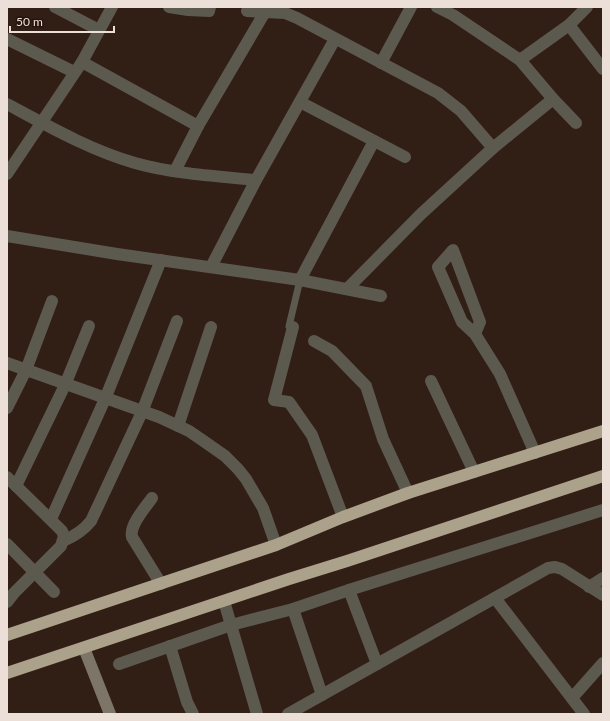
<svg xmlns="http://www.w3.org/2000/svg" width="610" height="721" viewBox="0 0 610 721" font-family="Lato,sans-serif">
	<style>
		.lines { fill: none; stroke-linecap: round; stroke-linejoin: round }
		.lane { stroke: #5c594f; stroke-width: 7 }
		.street { stroke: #5c594f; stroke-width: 12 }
		.secondary { stroke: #7d7668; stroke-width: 12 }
		.highway { stroke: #aca28b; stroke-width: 12 }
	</style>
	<rect width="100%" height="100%" fill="#311e15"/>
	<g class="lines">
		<!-- lane -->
		<path class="lane" d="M 289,326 L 300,280"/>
		<!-- street -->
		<g class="street">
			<path d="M 55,7 L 99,30"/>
			<path d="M 169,7 L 188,10 L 209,11 L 210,7"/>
			<path d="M 248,7 L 247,11 L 285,13 L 297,18 L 438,93 L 461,111 L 493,148"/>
			<path d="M 437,7 L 453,15 L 520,60"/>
			<path d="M 569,25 L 603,69"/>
			<path d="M 7,39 L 74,72"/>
			<path d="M 82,62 L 198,126"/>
			<path d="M 381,63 L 411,7"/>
			<path d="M 553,99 L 576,123"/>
			<path d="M 300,102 L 405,157"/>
			<path d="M 7,104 C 48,126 90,150 135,163 C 174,174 216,176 256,180"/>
			<path d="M 175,171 L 198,126 L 265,12"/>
			<path d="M 7,174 L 82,62 L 112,7"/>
			<path d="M 7,236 L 117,254 L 300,280 L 381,296"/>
			<path d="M 211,267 L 256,180 L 335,39"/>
			<path d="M 300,280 L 374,141"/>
			<path d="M 347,289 L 421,214 L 493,148 L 553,99 L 520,60 L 569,25 L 587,7"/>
			<path d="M 293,327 L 274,400 L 289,402 L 312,435 L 343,517"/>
			<path d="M 475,334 L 480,322 L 453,250 L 438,267 L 462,322 L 475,334 L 500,374 L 535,453"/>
			<path d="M 314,341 L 332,351 L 366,386 L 383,439 L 408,493"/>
			<path d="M 7,363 L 159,417 L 189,431 L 205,442 L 225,456 L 238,469 L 246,479 L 263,508 L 276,545"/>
			<path d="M 431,381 L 474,472"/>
			<path d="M 7,408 L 26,370 L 52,301"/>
			<path d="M 178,426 L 211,327"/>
			<path d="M 7,477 L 62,531 L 64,536 L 61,546 L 14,593 L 7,602"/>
			<path d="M 16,486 L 65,385 L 89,326"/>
			<path d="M 152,498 C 145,508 129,525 132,537 L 161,584"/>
			<path d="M 51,519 L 105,399 L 161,260"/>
			<path d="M 63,541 C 75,536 83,531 91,521 L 142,412 L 177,321"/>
			<path d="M 7,544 L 54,592"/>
			<path d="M 589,587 L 603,578"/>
			<path d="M 349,590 L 377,664"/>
			<path d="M 495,598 L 584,714"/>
			<path d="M 224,601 L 257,714"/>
			<path d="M 293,609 L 322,695"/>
			<path d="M 170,646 L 187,702 L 193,714"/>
			<path d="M 119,664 L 231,625 L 293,609 L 349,590 L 603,510"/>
			<path d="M 572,698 L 603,663"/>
			<path d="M 288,714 L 548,568 L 555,567 L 562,569 L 603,595"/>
		</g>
		<!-- secondary -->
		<path class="secondary" d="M 84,648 L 110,714"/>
		<!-- highway -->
		<g class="highway">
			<path d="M 7,635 L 276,545 L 343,517 L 408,493 L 603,431"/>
			<path d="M 7,673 L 289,579 L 347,561 L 603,476"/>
		</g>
	</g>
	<!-- border -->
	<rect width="610" height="721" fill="none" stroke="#ecdfd8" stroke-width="16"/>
	<!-- scale -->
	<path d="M10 26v6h104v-6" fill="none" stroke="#ecdfd8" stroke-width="2"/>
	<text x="16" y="26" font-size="12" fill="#ecdfd8" stroke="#27150c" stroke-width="3" paint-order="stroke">50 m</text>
</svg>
